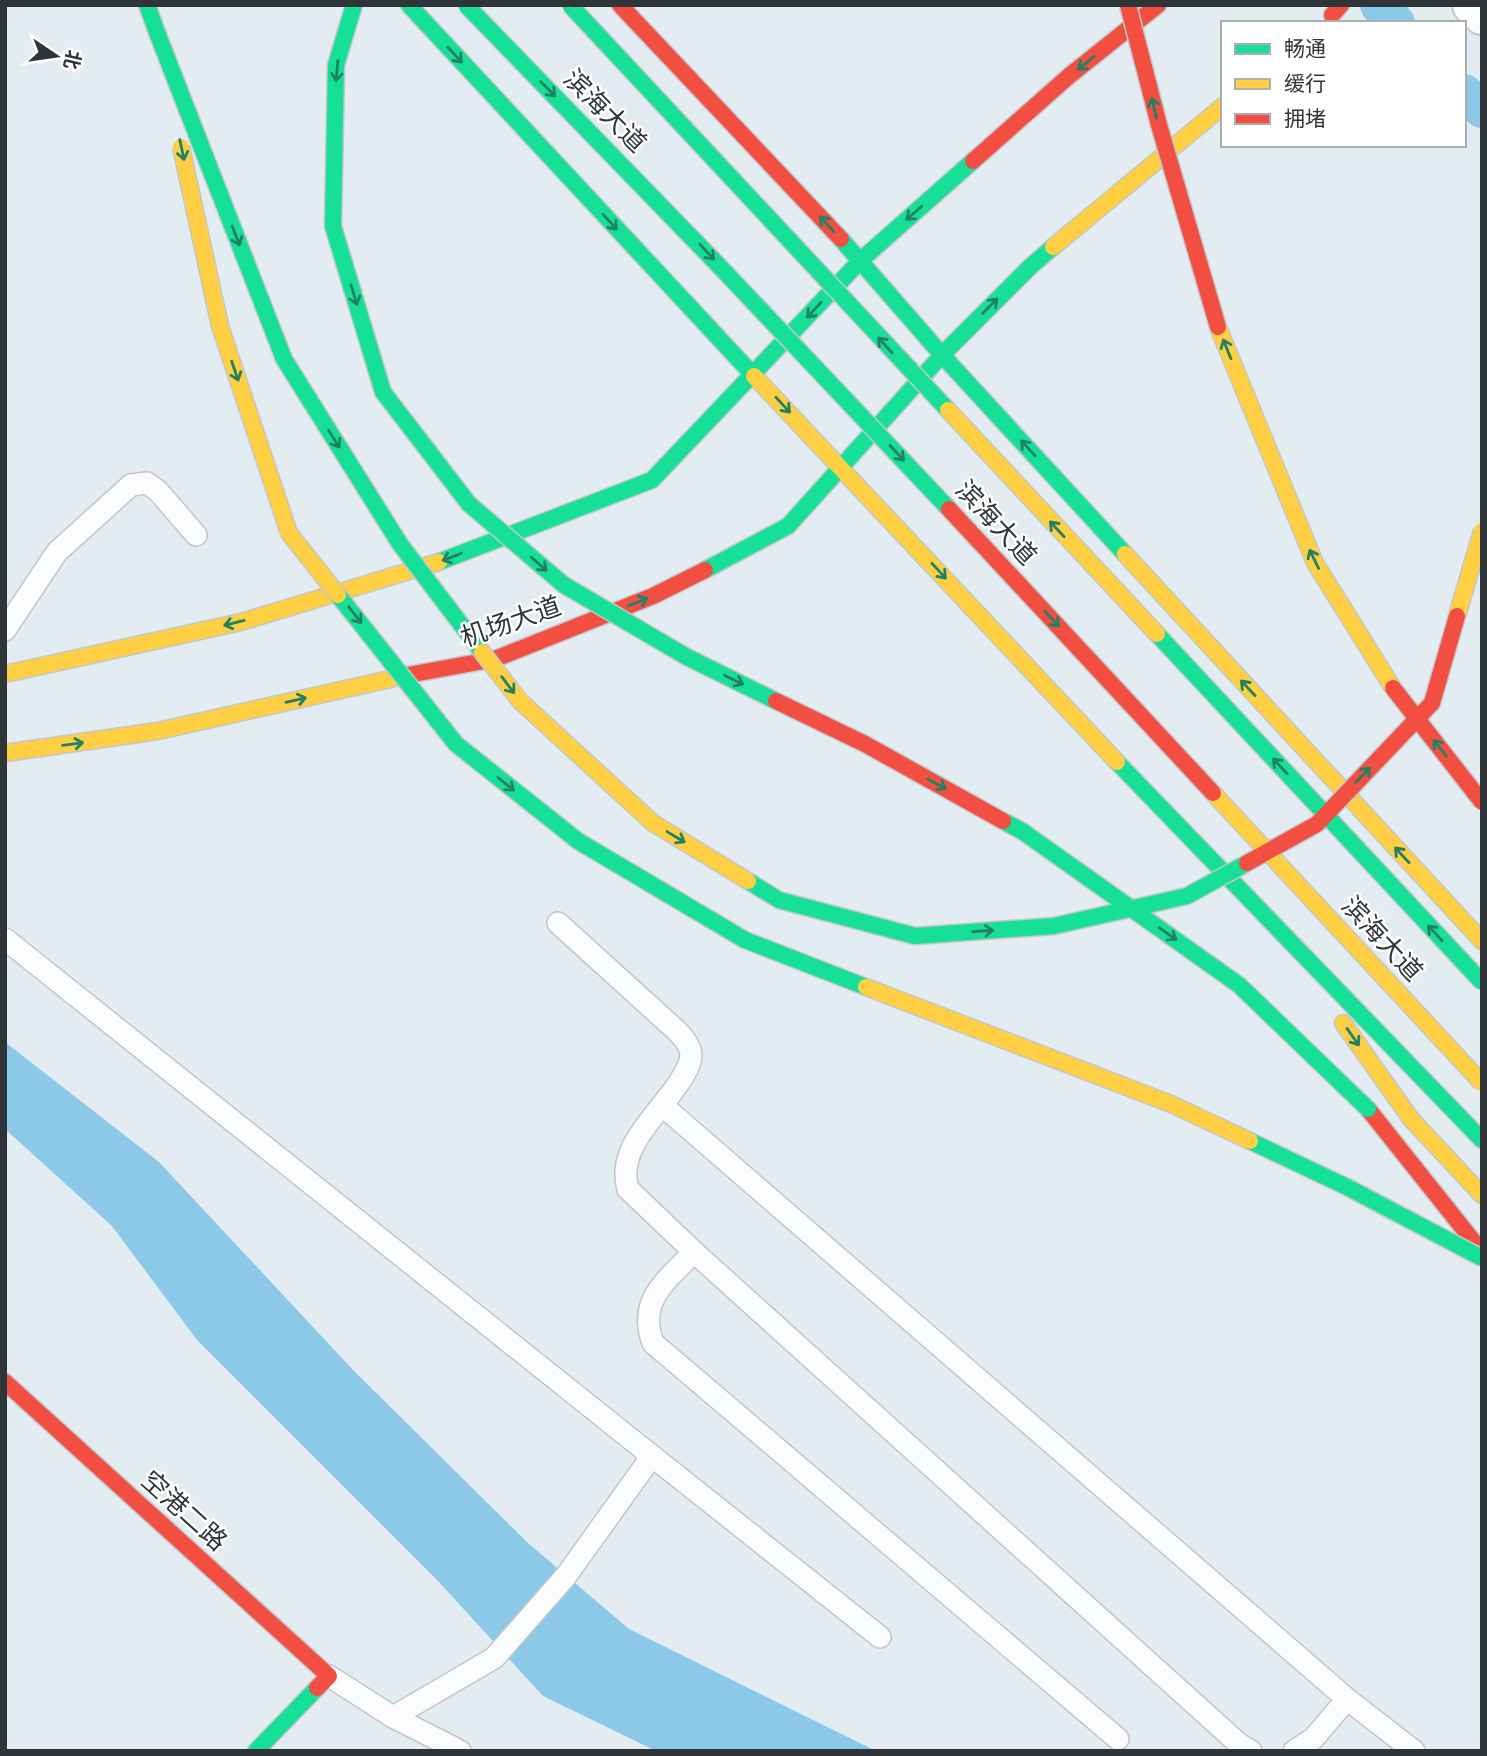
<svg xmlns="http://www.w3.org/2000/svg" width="1487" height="1756" viewBox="0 0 1487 1756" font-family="Karla,'Noto Sans SC',sans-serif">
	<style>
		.water { fill: #8cc9e8 }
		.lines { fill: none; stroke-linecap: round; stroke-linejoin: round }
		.canal { stroke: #8cc9e8; stroke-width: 38 }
		.lane-casing { stroke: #c1c7cb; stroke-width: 24 }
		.street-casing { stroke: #c1c7cb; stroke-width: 42 }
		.fast-casing { stroke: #c1c7cb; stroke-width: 19 }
		.slow-casing { stroke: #c1c7cb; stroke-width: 19 }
		.jam-casing { stroke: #c1c7cb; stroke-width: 19 }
		.lane { stroke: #fbfcfd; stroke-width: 21 }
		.street { stroke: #fbfcfd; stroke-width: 38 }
		.fast { stroke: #16e098; stroke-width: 16 }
		.slow { stroke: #ffcf43; stroke-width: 16 }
		.jam { stroke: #f24e42; stroke-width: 16 }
		.fast-bridge-casing { stroke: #c3c7cb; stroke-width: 19; stroke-linecap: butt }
		.slow-bridge-casing { stroke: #c3c7cb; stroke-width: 19; stroke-linecap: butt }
		.jam-bridge-casing { stroke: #c3c7cb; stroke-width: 19; stroke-linecap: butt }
		.fast-bridge { stroke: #16e098; stroke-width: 16 }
		.slow-bridge { stroke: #ffcf43; stroke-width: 16 }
		.jam-bridge { stroke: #f24e42; stroke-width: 16 }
		.oneway { stroke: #238163 }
		.labels { text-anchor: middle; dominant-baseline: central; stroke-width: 5; stroke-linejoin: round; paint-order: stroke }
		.street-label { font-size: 26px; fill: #2e3438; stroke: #fff }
	</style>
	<rect width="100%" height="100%" fill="#e3ecf1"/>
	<!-- water -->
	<path class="water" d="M 5,1042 L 159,1162 L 354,1371 L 528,1543 L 629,1629 L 876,1751 L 656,1751 L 543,1696 L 439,1582 L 197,1340 L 112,1226 L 5,1129 Z"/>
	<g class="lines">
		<!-- canal -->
		<g class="canal">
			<path d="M 1379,5 L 1396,23"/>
			<path d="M 1464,93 L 1482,109"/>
		</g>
		<!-- lane casing -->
		<g class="lane-casing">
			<g id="lane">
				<path d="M 5,630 L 57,552 L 131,485 L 147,483 L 158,491 L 196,535"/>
				<path d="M 558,923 L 677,1031 C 683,1037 690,1045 691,1054 C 691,1065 684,1075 678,1084 C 657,1116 616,1148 628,1189 L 694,1252"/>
				<path d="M 5,939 L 652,1456"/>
				<path d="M 663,1106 L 1347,1699 L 1414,1751"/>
				<path d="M 329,1676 L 393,1717 L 460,1751"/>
				<path d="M 393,1717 L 494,1658 L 566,1576 L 652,1456 L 880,1637"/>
				<path d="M 1118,1739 L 653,1343 C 637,1300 667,1280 694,1252 L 1239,1744 L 1251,1751"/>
				<path d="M 1294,1751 L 1314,1738 L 1347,1699"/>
			</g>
		</g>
		<!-- street casing -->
		<g class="street-casing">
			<path id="street" d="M 1472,5 L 1482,15"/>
		</g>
		<!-- fast casing -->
		<g class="fast-casing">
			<g id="fast">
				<path d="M 147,5 L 158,35"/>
				<path d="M 354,5 L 336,65 L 333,226 L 383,392 L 469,504"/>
				<path d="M 409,5 L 754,376"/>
				<path d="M 841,239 L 942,355 L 1125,554"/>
				<path d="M 439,562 L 652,480 L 861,260 L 973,161"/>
				<path d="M 705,570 L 788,526 L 942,355 L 1031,266 L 1053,247"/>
				<path d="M 1117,762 L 1482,1140"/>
				<path d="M 256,1751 L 317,1688"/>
			</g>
		</g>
		<!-- slow casing -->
		<g class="slow-casing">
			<g id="slow">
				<path d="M 1053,247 L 1223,106"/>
				<path d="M 754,376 L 1117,762"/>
				<path d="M 1125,554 L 1482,941"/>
				<path d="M 5,674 L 241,622 L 439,562"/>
				<path d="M 5,753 L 158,731 L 408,675"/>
				<path d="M 1343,1023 L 1411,1119 L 1482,1195"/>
			</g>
		</g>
		<!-- jam casing -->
		<g class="jam-casing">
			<g id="jam">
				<path d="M 620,5 L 841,239"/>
				<path d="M 1332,15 L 1341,5"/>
				<path d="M 973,161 L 1069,76 L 1158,5"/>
				<path d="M 408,675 L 495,659 L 653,596 L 705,570"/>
				<path d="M 1368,1109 L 1482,1252"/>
				<path d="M 5,1382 L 329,1676 L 317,1688"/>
			</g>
		</g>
		<!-- lane -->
		<use href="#lane" class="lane"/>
		<!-- street -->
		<use href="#street" class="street"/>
		<!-- fast -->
		<use href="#fast" class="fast"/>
		<!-- slow -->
		<use href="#slow" class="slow"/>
		<!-- jam -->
		<use href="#jam" class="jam"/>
		<!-- fast-bridge casing -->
		<g class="fast-bridge-casing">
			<g id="fast-bridge">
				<path d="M 466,5 L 724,271 L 949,509"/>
				<path d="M 570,5 L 948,410"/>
				<path d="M 158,35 L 284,359 L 400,544 L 482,652"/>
				<path d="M 469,504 L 564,585 L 687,657 L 776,701"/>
				<path d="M 338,595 L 456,744 L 578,841 L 745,940 L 866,987"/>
				<path d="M 1157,634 L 1482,982"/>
				<path d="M 1003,821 L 1022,831 L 1239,985 L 1368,1109"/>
				<path d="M 748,881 L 779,900 L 915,936 L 1054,926 L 1187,896 L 1247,863"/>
				<path d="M 1250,1141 L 1347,1187 L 1482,1258"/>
			</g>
		</g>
		<!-- slow-bridge casing -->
		<g class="slow-bridge-casing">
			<g id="slow-bridge">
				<path d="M 181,147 L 220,326 L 289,533 L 338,595"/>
				<path d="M 1218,327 L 1315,563 L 1393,688"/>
				<path d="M 948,410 L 1157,634"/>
				<path d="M 1457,616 L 1482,531"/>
				<path d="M 482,652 L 520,701 L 653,823 L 748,881"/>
				<path d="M 1213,793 L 1482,1083"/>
				<path d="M 866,987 L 1171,1104 L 1250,1141"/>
			</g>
		</g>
		<!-- jam-bridge casing -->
		<g class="jam-bridge-casing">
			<g id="jam-bridge">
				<path d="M 1128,5 L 1159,125 L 1218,327"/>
				<path d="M 949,509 L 1213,793"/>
				<path d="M 1393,688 L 1482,802"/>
				<path d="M 776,701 L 865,744 L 1003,821"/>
				<path d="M 1247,863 L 1317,824 L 1432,703 L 1457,616"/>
			</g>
		</g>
		<!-- fast-bridge -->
		<use href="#fast-bridge" class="fast-bridge"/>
		<!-- slow-bridge -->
		<use href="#slow-bridge" class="slow-bridge"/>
		<!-- jam-bridge -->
		<use href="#jam-bridge" class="jam-bridge"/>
	</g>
	<!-- one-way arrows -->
	<defs><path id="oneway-shaft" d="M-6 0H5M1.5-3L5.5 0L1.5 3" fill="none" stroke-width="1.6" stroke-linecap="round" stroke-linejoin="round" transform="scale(1.75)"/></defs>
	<g class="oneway">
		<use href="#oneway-shaft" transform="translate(455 55) rotate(47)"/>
		<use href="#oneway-shaft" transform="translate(1086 63) rotate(141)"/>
		<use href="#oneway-shaft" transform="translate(337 71) rotate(95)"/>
		<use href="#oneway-shaft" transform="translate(548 89) rotate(45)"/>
		<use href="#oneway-shaft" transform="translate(1154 108) rotate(-104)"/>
		<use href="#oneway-shaft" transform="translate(182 150) rotate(78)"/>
		<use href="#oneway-shaft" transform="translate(914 213) rotate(139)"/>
		<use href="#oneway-shaft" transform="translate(610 222) rotate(47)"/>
		<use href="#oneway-shaft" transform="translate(827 224) rotate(-133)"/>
		<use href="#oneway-shaft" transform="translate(236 236) rotate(69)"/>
		<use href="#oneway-shaft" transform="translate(707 252) rotate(47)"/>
		<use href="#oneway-shaft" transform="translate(354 295) rotate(73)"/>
		<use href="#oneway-shaft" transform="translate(990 306) rotate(-45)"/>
		<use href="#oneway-shaft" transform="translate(814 310) rotate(133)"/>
		<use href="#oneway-shaft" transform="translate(885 345) rotate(-133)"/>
		<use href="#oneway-shaft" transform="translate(1227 349) rotate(-112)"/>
		<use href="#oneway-shaft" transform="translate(235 371) rotate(71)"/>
		<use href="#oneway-shaft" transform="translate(783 405) rotate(47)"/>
		<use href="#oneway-shaft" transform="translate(334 439) rotate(58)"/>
		<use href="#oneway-shaft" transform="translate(1028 448) rotate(-132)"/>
		<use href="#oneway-shaft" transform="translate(897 453) rotate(47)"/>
		<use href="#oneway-shaft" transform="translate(1057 529) rotate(-133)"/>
		<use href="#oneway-shaft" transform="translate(452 557) rotate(159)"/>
		<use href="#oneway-shaft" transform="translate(1314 559) rotate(-116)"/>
		<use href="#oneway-shaft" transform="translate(539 564) rotate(41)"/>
		<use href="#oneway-shaft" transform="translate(939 571) rotate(47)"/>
		<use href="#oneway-shaft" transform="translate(638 602) rotate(-22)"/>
		<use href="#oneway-shaft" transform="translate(355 615) rotate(52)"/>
		<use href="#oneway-shaft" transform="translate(1052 619) rotate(47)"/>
		<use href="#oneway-shaft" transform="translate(234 623) rotate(166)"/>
		<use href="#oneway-shaft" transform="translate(734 680) rotate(26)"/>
		<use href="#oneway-shaft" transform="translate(508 685) rotate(53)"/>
		<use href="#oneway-shaft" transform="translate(1248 688) rotate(-133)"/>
		<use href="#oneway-shaft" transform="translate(296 700) rotate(-13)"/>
		<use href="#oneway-shaft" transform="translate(73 744) rotate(-8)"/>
		<use href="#oneway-shaft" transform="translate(1440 748) rotate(-128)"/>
		<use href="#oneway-shaft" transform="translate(1280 766) rotate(-133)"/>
		<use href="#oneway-shaft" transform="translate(1363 775) rotate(-46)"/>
		<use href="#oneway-shaft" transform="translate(506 784) rotate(39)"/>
		<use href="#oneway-shaft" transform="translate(937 784) rotate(29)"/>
		<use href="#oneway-shaft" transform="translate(676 837) rotate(31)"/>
		<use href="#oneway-shaft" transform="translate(1402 855) rotate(-133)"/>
		<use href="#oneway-shaft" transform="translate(983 931) rotate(-4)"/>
		<use href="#oneway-shaft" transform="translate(1435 933) rotate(-133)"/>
		<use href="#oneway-shaft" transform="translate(1168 934) rotate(35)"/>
		<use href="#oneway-shaft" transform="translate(1353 1037) rotate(55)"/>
	</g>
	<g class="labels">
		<!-- street labels -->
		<g class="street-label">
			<text transform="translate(605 111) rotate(45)">滨海大道</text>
			<text transform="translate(996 523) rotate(47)">滨海大道</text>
			<text transform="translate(511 622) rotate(-19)">机场大道</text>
			<text transform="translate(1382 939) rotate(47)">滨海大道</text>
			<text transform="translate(184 1511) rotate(42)">空港二路</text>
		</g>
	</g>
	<!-- border -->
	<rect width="1487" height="1756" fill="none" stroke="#2e3438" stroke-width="14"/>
	<!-- legend -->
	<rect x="1221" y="21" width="245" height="126" fill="#ffffff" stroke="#abaeaf" stroke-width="2"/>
	<rect x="1235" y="44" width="35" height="10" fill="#16e098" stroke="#abaeaf" stroke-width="2"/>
	<text x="1284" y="56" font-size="21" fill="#2e3438">畅通</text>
	<rect x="1235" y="79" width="35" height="10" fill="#ffcf43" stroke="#abaeaf" stroke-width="2"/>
	<text x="1284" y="91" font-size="21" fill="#2e3438">缓行</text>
	<rect x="1235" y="114" width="35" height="10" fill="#f24e42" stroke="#abaeaf" stroke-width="2"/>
	<text x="1284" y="126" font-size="21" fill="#2e3438">拥堵</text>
	<!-- north arrow -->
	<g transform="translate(56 56) rotate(103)" stroke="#ffffff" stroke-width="5" paint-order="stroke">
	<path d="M0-5L12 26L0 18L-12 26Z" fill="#2e3438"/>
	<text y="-10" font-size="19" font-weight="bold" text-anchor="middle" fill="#2e3438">北</text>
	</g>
</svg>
